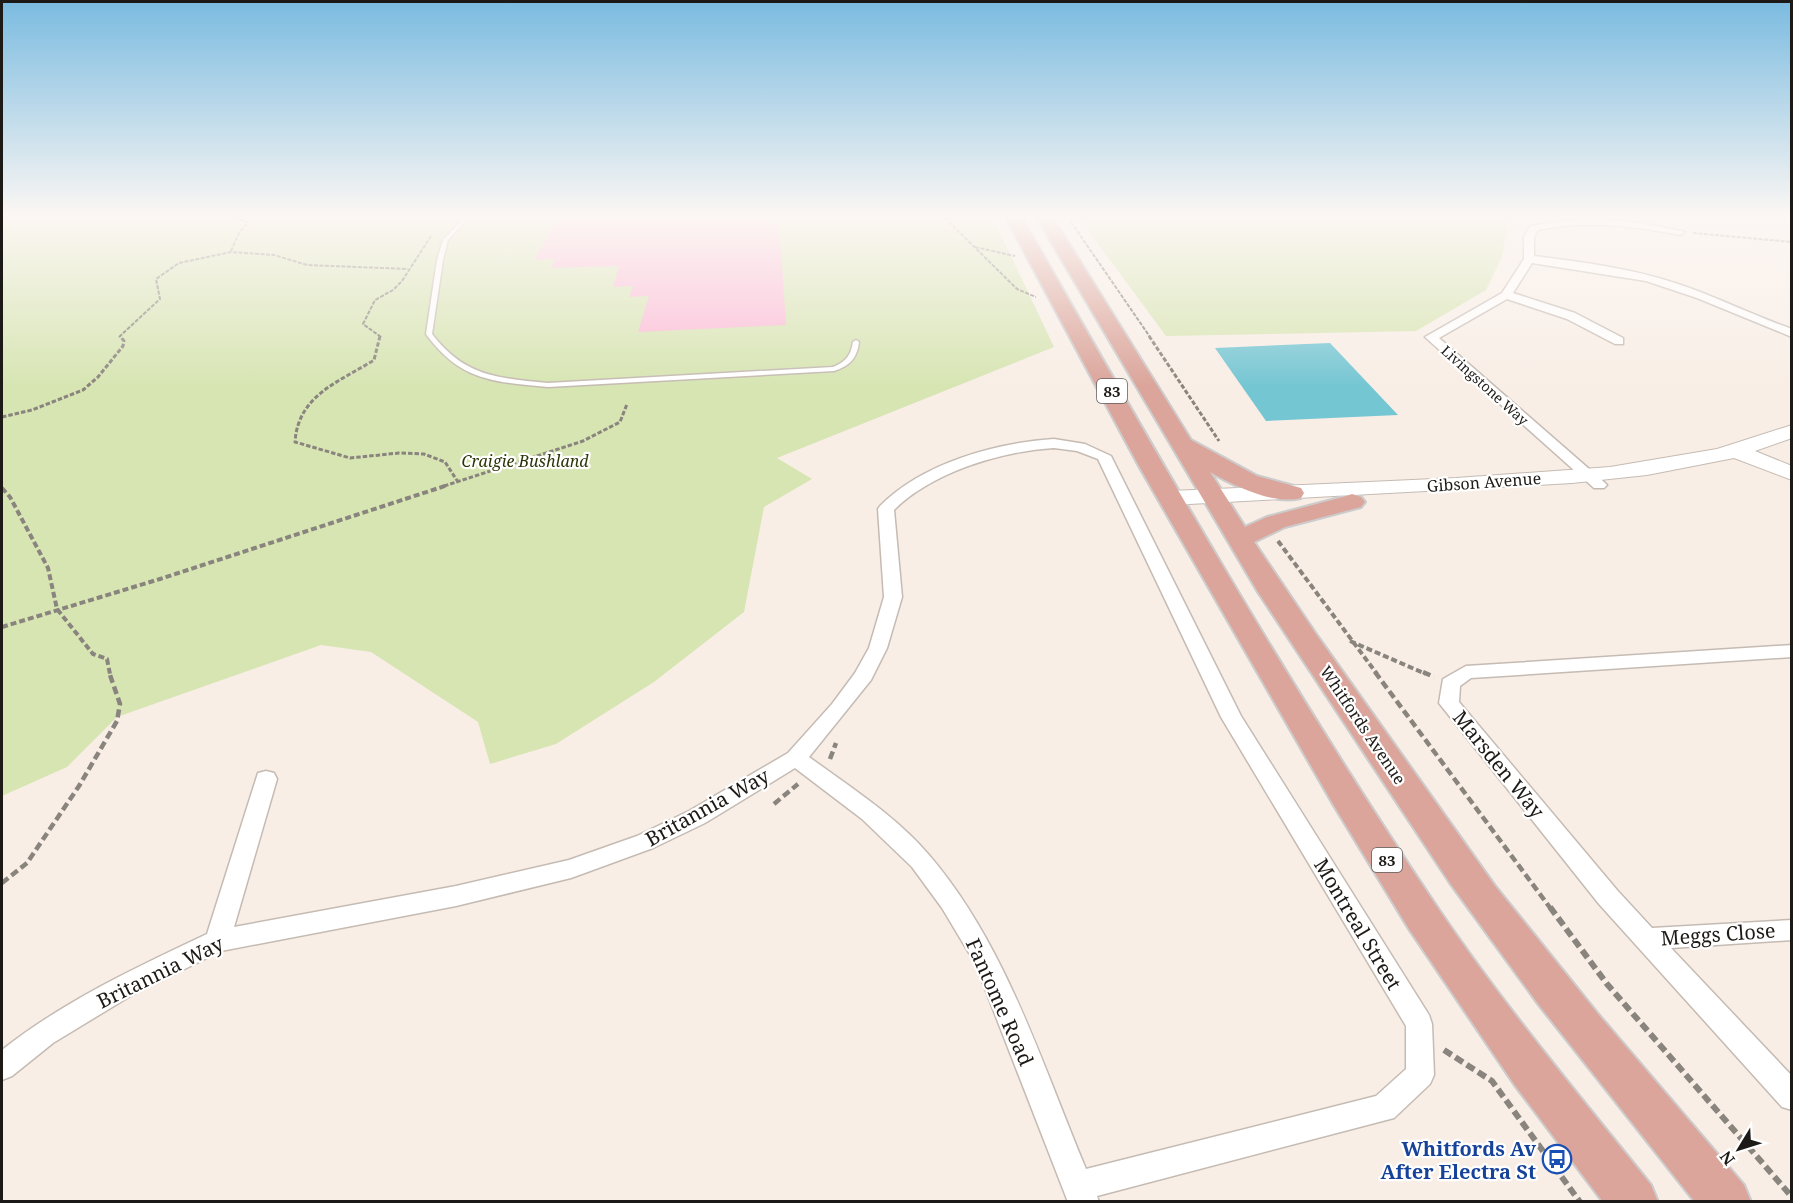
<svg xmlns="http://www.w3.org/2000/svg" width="1793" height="1203" viewBox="0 0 1793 1203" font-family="'Noto Serif',serif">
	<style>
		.green { fill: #d7e5b3 }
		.water { fill: #75c6d3 }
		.building { fill: #fbbbd6 }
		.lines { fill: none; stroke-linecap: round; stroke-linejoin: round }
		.lane-casing { stroke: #c5bbb3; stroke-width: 3 }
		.street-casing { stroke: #c5bbb3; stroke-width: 3 }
		.secondary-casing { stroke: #c5bbb3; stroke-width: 2 }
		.primary-casing { stroke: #cdcccc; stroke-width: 4 }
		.path-far4 { stroke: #8a847e; stroke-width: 2; stroke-dasharray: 4 1.5; stroke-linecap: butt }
		.path-far3 { stroke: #8a847e; stroke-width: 3; stroke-dasharray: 4.5 2; stroke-linecap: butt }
		.path-far2 { stroke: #8a847e; stroke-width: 4; stroke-dasharray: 6 3; stroke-linecap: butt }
		.path-far1 { stroke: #8a847e; stroke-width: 4.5; stroke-dasharray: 8 4; stroke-linecap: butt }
		.path { stroke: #8a847e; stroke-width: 6; stroke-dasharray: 9 4.5; stroke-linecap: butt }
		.lane { fill: #fff; fill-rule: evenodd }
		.street { fill: #fff; fill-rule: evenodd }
		.secondary { fill: #fff; fill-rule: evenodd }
		.primary { fill: #dba59b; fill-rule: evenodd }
		.labels { text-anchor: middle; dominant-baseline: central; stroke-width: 4.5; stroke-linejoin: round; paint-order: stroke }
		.far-street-label { font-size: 14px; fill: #1c1916; stroke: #fff }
		.shield { fill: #fff; stroke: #605e5c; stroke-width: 1.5 }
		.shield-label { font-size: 15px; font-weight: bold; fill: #1c1916 }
		.park-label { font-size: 16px; font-style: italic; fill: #2c3507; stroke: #fff }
		.street-label { font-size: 16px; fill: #1c1916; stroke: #fff }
		.near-street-label { font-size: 20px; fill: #1c1916; stroke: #fff }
		.near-transit-label { font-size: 20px; font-weight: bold; fill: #164399; stroke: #fff; text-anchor: end }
	</style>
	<rect width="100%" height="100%" fill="#f8eee6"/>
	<!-- green -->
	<g class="green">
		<path d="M 2,218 L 993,218 L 1054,347 L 777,458 L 812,479 L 764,507 L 744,612 L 654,682 L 556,744 L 490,764 L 478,722 L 371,652 L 321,645 L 117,717 L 67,767 L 2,796 Z"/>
		<path d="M 1079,218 L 1535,218 L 1508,223 L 1502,257 L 1486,290 L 1416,331 L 1166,336 Z"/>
	</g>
	<!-- water -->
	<path class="water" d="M 1330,343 L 1398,415 L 1266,421 L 1215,348 Z"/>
	<!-- building -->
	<path class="building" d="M 557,218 L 779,218 L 786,325 L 638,332 L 649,296 L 629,297 L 633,286 L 613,287 L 619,266 L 551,268 L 555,259 L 534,260 Z"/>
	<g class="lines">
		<!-- lane casing -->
		<g class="lane-casing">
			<path id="lane" d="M 464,218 L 468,218 L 448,240 L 443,260 L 432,334 C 465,377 498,378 548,383 L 833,367 C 846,362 851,355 853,342 L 856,340 L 859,342 C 857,358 850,366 834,371 L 548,387 C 494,382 460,381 426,334 L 437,260 L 443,240 Z"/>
		</g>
		<!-- street casing -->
		<g class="street-casing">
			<g id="street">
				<path d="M 1589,218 L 1643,223 L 1685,232 L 1680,235 C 1632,226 1586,220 1538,230 L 1534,237 L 1534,256 C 1582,262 1630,268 1675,283 C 1715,296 1752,315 1792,329 L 1792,337 L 1697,298 L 1646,281 L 1532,263 L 1513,293 L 1575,313 L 1623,338 L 1623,344 L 1615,344 L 1567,319 L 1507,299 L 1439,338 L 1604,482 L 1607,485 L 1604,488 L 1594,488 L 1425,337 L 1502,293 L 1524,259 L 1524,237 L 1530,226 Z"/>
				<path d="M 1054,439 L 1085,444 L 1111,456 L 1241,716 L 1429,1015 L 1432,1024 L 1434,1075 L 1430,1084 L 1394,1118 L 1097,1196 L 1099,1202 L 1068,1202 L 975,963 L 942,908 L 912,867 L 862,819 L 795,768 L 705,823 L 653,848 L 571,878 L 456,906 L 221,951 L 132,995 L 53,1043 L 12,1076 L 2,1080 L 2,1050 C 64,1001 135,968 207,934 L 258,773 L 266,771 L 274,773 L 277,779 L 234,927 L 456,886 L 569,860 L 637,836 L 689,811 L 788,753 L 832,704 L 855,673 L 869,648 L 884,597 L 878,509 L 880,506 C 923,463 995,443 1054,439 ZM 1054,448 L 1077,451 L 1098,459 L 1221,717 L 1406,1026 L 1406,1069 L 1376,1096 L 1086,1169 C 1041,1062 1006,945 929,855 C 896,816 850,787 809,757 L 871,680 L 887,648 L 902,597 L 894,510 C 932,472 1002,451 1054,448 Z"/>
				<path d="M 1792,645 L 1792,657 L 1471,678 L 1460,686 L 1459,702 L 1617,890 L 1652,928 L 1792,920 L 1792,940 L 1671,948 L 1792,1076 L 1792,1110 L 1782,1107 L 1599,904 L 1439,703 L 1443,679 L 1466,666 Z"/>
			</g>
		</g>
		<!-- secondary casing -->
		<g class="secondary-casing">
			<path id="secondary" d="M 1792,425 L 1792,438 L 1755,451 L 1792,466 L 1792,480 L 1734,458 L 1647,475 L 1572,483 L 1171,505 L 1163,503 L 1160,498 L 1163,493 L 1171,491 L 1456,478 L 1610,467 L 1717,449 Z"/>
		</g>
		<!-- primary casing -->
		<g class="primary-casing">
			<g id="primary">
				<path d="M 1006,218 L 1022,218 C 1154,450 1286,683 1435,904 C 1501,1002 1577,1093 1651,1185 L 1658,1202 L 1603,1202 L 1514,1084 L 1409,929 L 1333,804 L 1139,466 Z"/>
				<path d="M 1037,218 L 1053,218 L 1191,440 L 1257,476 L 1301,488 L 1304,493 L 1301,498 C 1272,505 1235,486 1210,472 L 1245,527 L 1267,517 L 1343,497 L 1352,494 L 1361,497 L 1365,502 L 1361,507 L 1285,527 L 1254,542 L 1318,637 L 1495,886 L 1598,1014 L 1744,1185 L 1751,1202 L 1695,1202 L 1539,1005 L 1450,883 L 1258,592 Z"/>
			</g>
		</g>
		<!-- path-far4 -->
		<g class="path-far4">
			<path d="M 945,218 L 1017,289 L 1036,297"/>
			<path d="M 1071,222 L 1150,337"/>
			<path d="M 1693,233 L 1792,242"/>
			<path d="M 975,247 L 1015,256"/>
			<path d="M 231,251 L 239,233 L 248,222 L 233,218"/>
			<path d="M 119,337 L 160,299 L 156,279 L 179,263 L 231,252 L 274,255 L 307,265 L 408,269"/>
			<path d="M 381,337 L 363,324 L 375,300 L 393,290 L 402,281 L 431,236"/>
		</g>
		<!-- path-far3 -->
		<g class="path-far3">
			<path d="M 380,336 L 374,360 C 339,382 298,395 295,442 L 350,458 L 399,453 L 424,454 L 445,462 L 458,482"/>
			<path d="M 1149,336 L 1219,441"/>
			<path d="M 2,417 L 32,410 L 83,390 L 98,377 L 123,346 L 124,341 L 120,336"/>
			<path d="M 444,486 L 583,441 L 620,422 L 627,404"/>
		</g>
		<!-- path-far2 -->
		<g class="path-far2">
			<path d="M 2,488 L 10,497 L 48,568 L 57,609 L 93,654 L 107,659 L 110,674"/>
			<path d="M 1278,541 L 1377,674"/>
			<path d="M 2,627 L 160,579 L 448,485"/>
			<path d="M 1350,641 L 1426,674"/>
		</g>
		<!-- path-far1 -->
		<g class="path-far1">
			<path d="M 1375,672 L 1551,909"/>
			<path d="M 1423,672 L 1434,677"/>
			<path d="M 830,759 L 836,743"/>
			<path d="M 774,804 L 798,784"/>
			<path d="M 2,883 L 27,863 L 79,786 L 117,721 L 120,704 L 109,672"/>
		</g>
		<!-- path -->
		<g class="path">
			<path d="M 1550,907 L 1607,984 L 1792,1197"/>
			<path d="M 1444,1050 L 1492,1081 L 1580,1202"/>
		</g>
		<!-- lane -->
		<use href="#lane" class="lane"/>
		<!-- street -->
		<use href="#street" class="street"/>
		<!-- secondary -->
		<use href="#secondary" class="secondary"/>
		<!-- primary -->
		<use href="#primary" class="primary"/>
	</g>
	<!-- sky -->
	<linearGradient id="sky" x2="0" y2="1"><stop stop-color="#7abbe0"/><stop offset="0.56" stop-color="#fcf7f4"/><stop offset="1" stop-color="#fcf7f4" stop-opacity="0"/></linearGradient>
	<rect width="1793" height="386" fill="url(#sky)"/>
	<!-- icons -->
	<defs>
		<g id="bus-ring" transform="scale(1.5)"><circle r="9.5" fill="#fff" stroke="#1a4fb4" stroke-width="1.5"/><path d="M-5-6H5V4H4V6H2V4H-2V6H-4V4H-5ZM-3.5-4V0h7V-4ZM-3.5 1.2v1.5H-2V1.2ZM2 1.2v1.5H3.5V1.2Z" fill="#1a4fb4"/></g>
	</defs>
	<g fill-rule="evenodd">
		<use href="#bus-ring" x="1557" y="1159"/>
	</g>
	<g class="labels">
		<!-- far-street labels -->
		<g class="far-street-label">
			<text transform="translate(1485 385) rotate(42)">Livingstone Way</text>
		</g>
		<!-- shield labels -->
		<g class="shield">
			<rect x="1097" y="379" width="30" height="24" rx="4.5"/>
			<rect x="1372" y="848" width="30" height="24" rx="4.5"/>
		</g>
		<g class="shield-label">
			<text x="1112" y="391">83</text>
			<text x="1387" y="860">83</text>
		</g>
		<!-- park labels -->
		<g class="park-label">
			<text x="525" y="461">Craigie Bushland</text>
		</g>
		<!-- street labels -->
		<g class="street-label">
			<text transform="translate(1484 482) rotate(-4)">Gibson Avenue</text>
			<text transform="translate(1363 725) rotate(56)">Whitfords Avenue</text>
		</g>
		<!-- near-street labels -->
		<g class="near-street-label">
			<text transform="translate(1499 764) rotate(51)">Marsden Way</text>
			<text transform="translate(707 807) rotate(-29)">Britannia Way</text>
			<text transform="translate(1358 924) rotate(59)">Montreal Street</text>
			<text transform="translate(1718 934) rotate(-4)">Meggs Close</text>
			<text transform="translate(160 972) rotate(-26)">Britannia Way</text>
			<text transform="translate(1000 1002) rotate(66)">Fantome Road</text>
		</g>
		<!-- near-transit labels -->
		<g class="near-transit-label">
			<text x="1536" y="1148">Whitfords Av<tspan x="1536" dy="23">After Electra St</tspan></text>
		</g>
	</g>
	<!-- border -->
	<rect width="1793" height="1203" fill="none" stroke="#1c1916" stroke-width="6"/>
	<!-- north arrow -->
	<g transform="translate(1739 1149) rotate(232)" stroke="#ffffff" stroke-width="4.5" paint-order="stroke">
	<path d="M0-4.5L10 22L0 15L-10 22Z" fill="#1c1916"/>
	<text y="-9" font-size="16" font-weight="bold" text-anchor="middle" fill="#1c1916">N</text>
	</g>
</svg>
